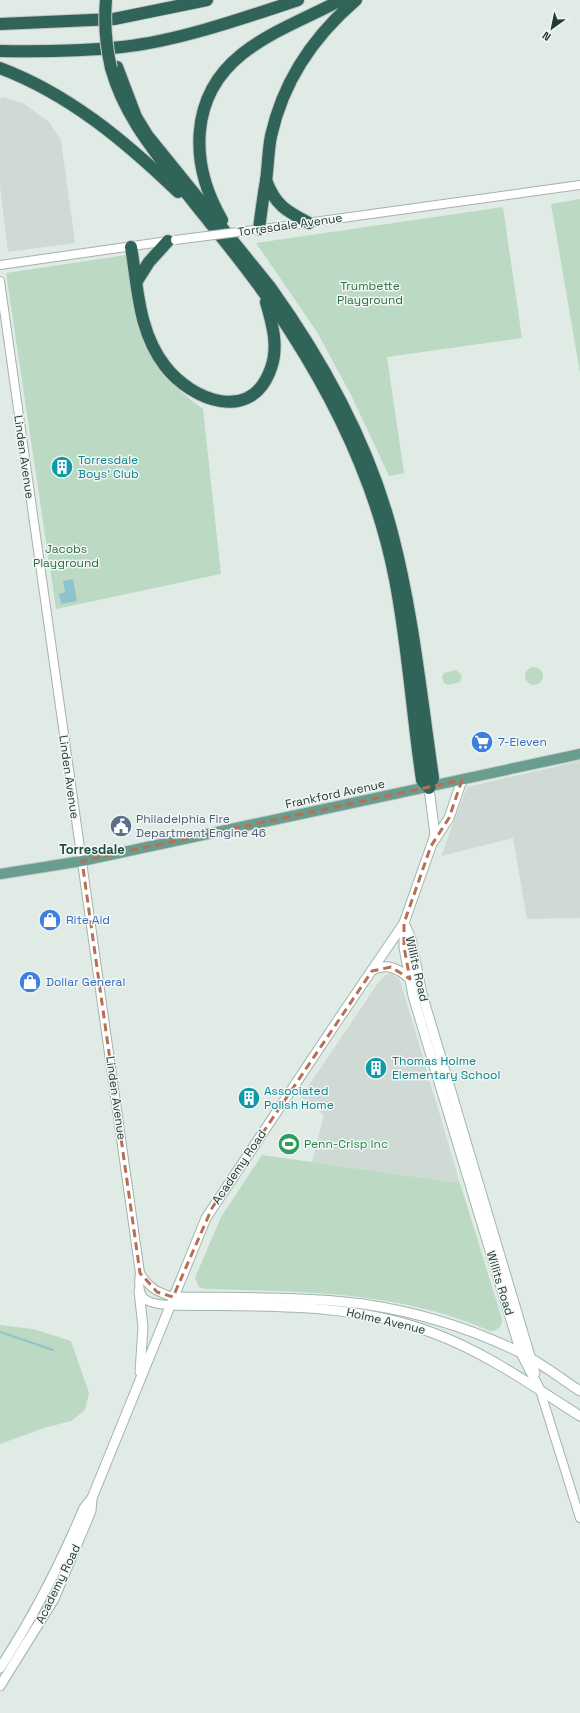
<svg xmlns="http://www.w3.org/2000/svg" width="580" height="1713" viewBox="0 0 580 1713" font-family="'Space Grotesk',sans-serif">
	<style>
		.built { fill: #d0dad5 }
		.green { fill: #bcdac3 }
		.water { fill: #8dc3cc }
		.lines { fill: none; stroke-linecap: round; stroke-linejoin: round }
		.stream { stroke: #8dc3cc; stroke-width: 2 }
		.tertiary-casing { stroke: #a4b2ad; stroke-width: 10 }
		.secondary-casing { stroke: #a1b5ae; stroke-width: 11 }
		.primary-casing { stroke: #c1c8c6; stroke-width: 12 }
		.motorway-casing { stroke: #c1c8c6; stroke-width: 14 }
		.tertiary { stroke: #fff; stroke-width: 8 }
		.secondary { stroke: #fff; stroke-width: 9 }
		.primary { stroke: #699d8f; stroke-width: 10 }
		.motorway { stroke: #316459; stroke-width: 12 }
		.tertiary-bridge-casing { stroke: #a4b2ad; stroke-width: 10; stroke-linecap: butt }
		.motorway-bridge-casing { stroke: #c1c8c6; stroke-width: 14; stroke-linecap: butt }
		.tertiary-bridge { stroke: #fff; stroke-width: 8 }
		.motorway-bridge { stroke: #316459; stroke-width: 12 }
		.marked { fill: none; stroke: #b76f56; stroke-width: 3; stroke-dasharray: 8 5; stroke-linejoin: round }
		.labels { text-anchor: middle; dominant-baseline: central; stroke-width: 3; stroke-linejoin: round; paint-order: stroke }
		.street-label { font-size: 12px; fill: #233a33; stroke: #f1f7f4 }
		.park-label { font-size: 12px; fill: #306e47; stroke: #f1f7f4 }
		.culture-label { font-size: 12px; fill: #0d838f; stroke: #f1f7f4; text-anchor: start }
		.shop-label { font-size: 12px; fill: #366cbe; stroke: #f1f7f4; text-anchor: start }
		.service-label { font-size: 12px; fill: #4e5e75; stroke: #f1f7f4; text-anchor: start }
		.leisure-label { font-size: 12px; fill: #27864d; stroke: #f1f7f4; text-anchor: start }
		.neighbourhood-label { font-size: 13px; font-weight: bold; fill: #204b40; stroke: #f1f7f4 }
	</style>
	<rect width="100%" height="100%" fill="#e1ebe6"/>
	<!-- built -->
	<g class="built">
		<path d="M 3,97 L 23,103 L 49,122 L 61,140 L 75,243 L 8,252 L 0,186 L 0,98 Z"/>
		<path d="M 580,761 L 580,918 L 527,919 L 513,838 L 441,856 L 467,787 Z"/>
		<path d="M 392,973 L 400,980 L 460,1183 L 312,1162 L 324,1115 L 301,1097 L 376,986 L 385,975 Z"/>
	</g>
	<!-- green -->
	<g class="green">
		<path d="M 580,199 L 580,373 L 551,204 Z"/>
		<path d="M 503,207 L 522,338 L 387,357 L 404,473 L 389,476 L 351,395 L 317,332 L 256,243 Z"/>
		<path d="M 126,255 C 136,326 141,364 203,409 L 221,574 L 56,609 L 6,273 Z"/>
		<circle cx="534" cy="676" r="9"/>
		<path d="M 456,670 L 462,675 L 460,682 L 448,685 L 444,683 L 442,677 L 444,673 Z"/>
		<path d="M 262,1155 L 460,1183 L 502,1319 C 502,1327 498,1331 490,1331 C 398,1291 304,1292 206,1289 L 199,1287 L 195,1278 L 221,1217 Z"/>
		<path d="M 0,1325 L 33,1329 L 71,1341 L 89,1393 L 85,1410 L 71,1421 L 44,1428 L 0,1444 Z"/>
	</g>
	<!-- water -->
	<path class="water" d="M 73,579 L 77,601 L 61,604 L 59,594 L 65,592 L 63,581 Z"/>
	<g class="lines">
		<!-- stream -->
		<path class="stream" d="M 0,1332 L 53,1350"/>
		<!-- tertiary casing -->
		<g class="tertiary-casing">
			<g id="tertiary">
				<path d="M 256,230 L 580,185"/>
				<path d="M 0,265 L 168,241"/>
				<path d="M 0,281 L 140,1273 C 136,1299 145,1304 170,1305"/>
				<path d="M 140,1273 C 149,1288 157,1292 173,1297"/>
				<path d="M 540,1390 L 580,1518"/>
			</g>
		</g>
		<!-- secondary casing -->
		<g class="secondary-casing">
			<g id="secondary">
				<path d="M 434,841 L 449,818 L 462,780"/>
				<path d="M 404,923 L 404,947 L 413,996 L 521,1353 L 540,1390"/>
				<path d="M 406,927 L 411,939 L 422,994 L 535,1373"/>
				<path d="M 372,970 C 387,963 398,968 410,979"/>
				<path d="M 139,1291 L 143,1327 L 140,1372"/>
				<path d="M 173,1297 C 236,1298 301,1296 363,1304 C 417,1312 470,1328 519,1352 C 540,1362 560,1378 580,1391"/>
				<path d="M 170,1305 C 257,1307 350,1301 433,1333 C 485,1352 533,1386 580,1416"/>
				<path d="M 0,1668 C 34,1616 60,1565 84,1508 L 92,1498 L 206,1218 L 338,1020 L 404,923 L 435,835 L 429,788"/>
				<path d="M 0,1686 L 54,1599 L 91,1511 L 92,1498"/>
			</g>
		</g>
		<!-- primary casing -->
		<g class="primary-casing">
			<path id="primary" d="M 0,874 L 82,861 L 580,754"/>
		</g>
		<!-- motorway casing -->
		<g class="motorway-casing">
			<g id="motorway">
				<path d="M 0,24 L 114,19 L 207,0"/>
				<path d="M 0,51 C 40,52 81,51 122,47 C 178,41 244,18 298,0"/>
				<path d="M 0,68 C 69,94 125,141 178,192"/>
				<path d="M 111,68 C 124,116 155,152 184,190 C 221,237 260,283 292,334 C 340,409 378,491 395,579 C 408,645 412,713 422,780 L 429,788 L 433,778 C 421,696 413,613 392,533 C 369,444 323,361 270,287 L 147,135 L 136,117 L 117,67"/>
				<path d="M 266,180 C 275,205 286,211 309,223"/>
				<path d="M 222,220 C 190,165 188,97 242,54 C 271,31 309,17 341,0"/>
				<path d="M 259,229 C 261,213 263,197 266,181 C 268,167 268,151 271,136 C 283,82 314,36 356,0"/>
				<path d="M 131,247 C 138,288 138,331 165,366 C 192,401 252,424 271,368 C 279,346 272,323 266,302"/>
				<path d="M 137,281 L 149,262 L 168,241"/>
			</g>
		</g>
		<!-- tertiary -->
		<use href="#tertiary" class="tertiary"/>
		<!-- secondary -->
		<use href="#secondary" class="secondary"/>
		<!-- primary -->
		<use href="#primary" class="primary"/>
		<!-- motorway -->
		<use href="#motorway" class="motorway"/>
		<!-- tertiary-bridge casing -->
		<g class="tertiary-bridge-casing">
			<path id="tertiary-bridge" d="M 175,240 L 254,230"/>
		</g>
		<!-- motorway-bridge casing -->
		<g class="motorway-bridge-casing">
			<path id="motorway-bridge" d="M 106,0 C 104,23 106,46 111,68"/>
		</g>
		<!-- tertiary-bridge -->
		<use href="#tertiary-bridge" class="tertiary-bridge"/>
		<!-- motorway-bridge -->
		<use href="#motorway-bridge" class="motorway-bridge"/>
	</g>
	<!-- marked area -->
	<path class="marked" d="M 462,780 L 449,818 L 431,846 L 404,923 L 404,947 L 410,979 L 391,967 L 372,971 L 212,1208 L 173,1297 L 157,1292 L 140,1273 L 82,861 Z"/>
	<!-- icons -->
	<defs>
		<g id="building-disc" transform="scale(1.15)"><circle r="9.5" fill="#0f9aa8" stroke="#f1f7f4"/><path d="M-4-6H4V6H1V3H-1V6H-4ZM-2.5-4.3h1.7v1.8h-1.7ZM.8-4.3h1.7v1.8H.8ZM-2.5-1h1.7V.8h-1.7ZM.8-1h1.7V.8H.8Z" fill="#fff"/></g>
		<g id="supermarket-disc" transform="scale(1.15)"><circle r="9.5" fill="#3f7fe0" stroke="#f1f7f4"/><path d="M-6-5.5h2.5l.6 2H6L4.5 2H-2.5L-4.4-4H-6ZM-1.5 3.2a1.3 1.3 0 1 0 .1 0ZM3 3.2a1.3 1.3 0 1 0 .1 0Z" fill="#fff"/></g>
		<g id="civic-disc" transform="scale(1.15)"><circle r="9.5" fill="#5c6f8a" stroke="#f1f7f4"/><path d="M-.6-6.5H3V-4.5H.6V-3L4-1V1h2V6H-6V1h2V-1L-.6-3ZM-1.2 2.5V6h2.4V2.5Z" fill="#fff"/></g>
		<g id="shop-disc" transform="scale(1.15)"><circle r="9.5" fill="#3f7fe0" stroke="#f1f7f4"/><path d="M-5-2.5h2.3a2.7 3.5 0 0 1 5.4 0H5L5.5 6h-11ZM-1.5-2.5h3a1.5 2.3 0 0 0-3 0Z" fill="#fff"/></g>
		<g id="stadium-disc" transform="scale(1.15)"><circle r="9.5" fill="#2e9e5b" stroke="#f1f7f4"/><path d="M0-5a6.5 5 0 1 0 0 10a6.5 5 0 1 0 0-10ZM-3.5-1.8h7v3.6h-7Z" fill="#fff"/></g>
	</defs>
	<g fill-rule="evenodd">
		<use href="#building-disc" x="62" y="467"/>
		<use href="#supermarket-disc" x="482" y="742"/>
		<use href="#civic-disc" x="121" y="826"/>
		<use href="#shop-disc" x="50" y="920"/>
		<use href="#shop-disc" x="30" y="982"/>
		<use href="#building-disc" x="376" y="1068"/>
		<use href="#building-disc" x="249" y="1098"/>
		<use href="#stadium-disc" x="289" y="1144"/>
	</g>
	<g class="labels">
		<!-- street labels -->
		<g class="street-label">
			<text transform="translate(290 225) rotate(-8)">Torresdale Avenue</text>
			<text transform="translate(24 457) rotate(82)">Linden Avenue</text>
			<text transform="translate(69 777) rotate(82)">Linden Avenue</text>
			<text transform="translate(335 794) rotate(-12)">Frankford Avenue</text>
			<text transform="translate(417 969) rotate(77)">Willits Road</text>
			<text transform="translate(116 1098) rotate(82)">Linden Avenue</text>
			<text transform="translate(239 1167) rotate(-56)">Academy Road</text>
			<text transform="translate(500 1283) rotate(73)">Willits Road</text>
			<text transform="translate(386 1321) rotate(13)">Holme Avenue</text>
			<text transform="translate(58 1584) rotate(-64)">Academy Road</text>
		</g>
		<!-- park labels -->
		<g class="park-label">
			<text x="370" y="286">Trumbette<tspan x="370" dy="14">Playground</tspan></text>
			<text x="66" y="549">Jacobs<tspan x="66" dy="14">Playground</tspan></text>
		</g>
		<!-- culture labels -->
		<g class="culture-label">
			<text x="78" y="460">Torresdale<tspan x="78" dy="14">Boys' Club</tspan></text>
			<text x="392" y="1061">Thomas Holme<tspan x="392" dy="14">Elementary School</tspan></text>
			<text x="264" y="1091">Associated<tspan x="264" dy="14">Polish Home</tspan></text>
		</g>
		<!-- shop labels -->
		<g class="shop-label">
			<text x="498" y="742">7-Eleven</text>
			<text x="66" y="920">Rite Aid</text>
			<text x="46" y="982">Dollar General</text>
		</g>
		<!-- service labels -->
		<g class="service-label">
			<text x="136" y="819">Philadelphia Fire<tspan x="136" dy="14">Department Engine 46</tspan></text>
		</g>
		<!-- leisure labels -->
		<g class="leisure-label">
			<text x="304" y="1144">Penn-Crisp Inc</text>
		</g>
		<!-- neighbourhood labels -->
		<g class="neighbourhood-label">
			<text x="92" y="849">Torresdale</text>
		</g>
	</g>
	<!-- north arrow -->
	<g transform="translate(552 28) rotate(213)" stroke="#f1f7f4" stroke-width="3" paint-order="stroke">
	<path d="M0-3L7 15L0 10L-7 15Z" fill="#233a33"/>
	<text y="-6" font-size="11" font-weight="bold" text-anchor="middle" fill="#233a33">N</text>
	</g>
</svg>
